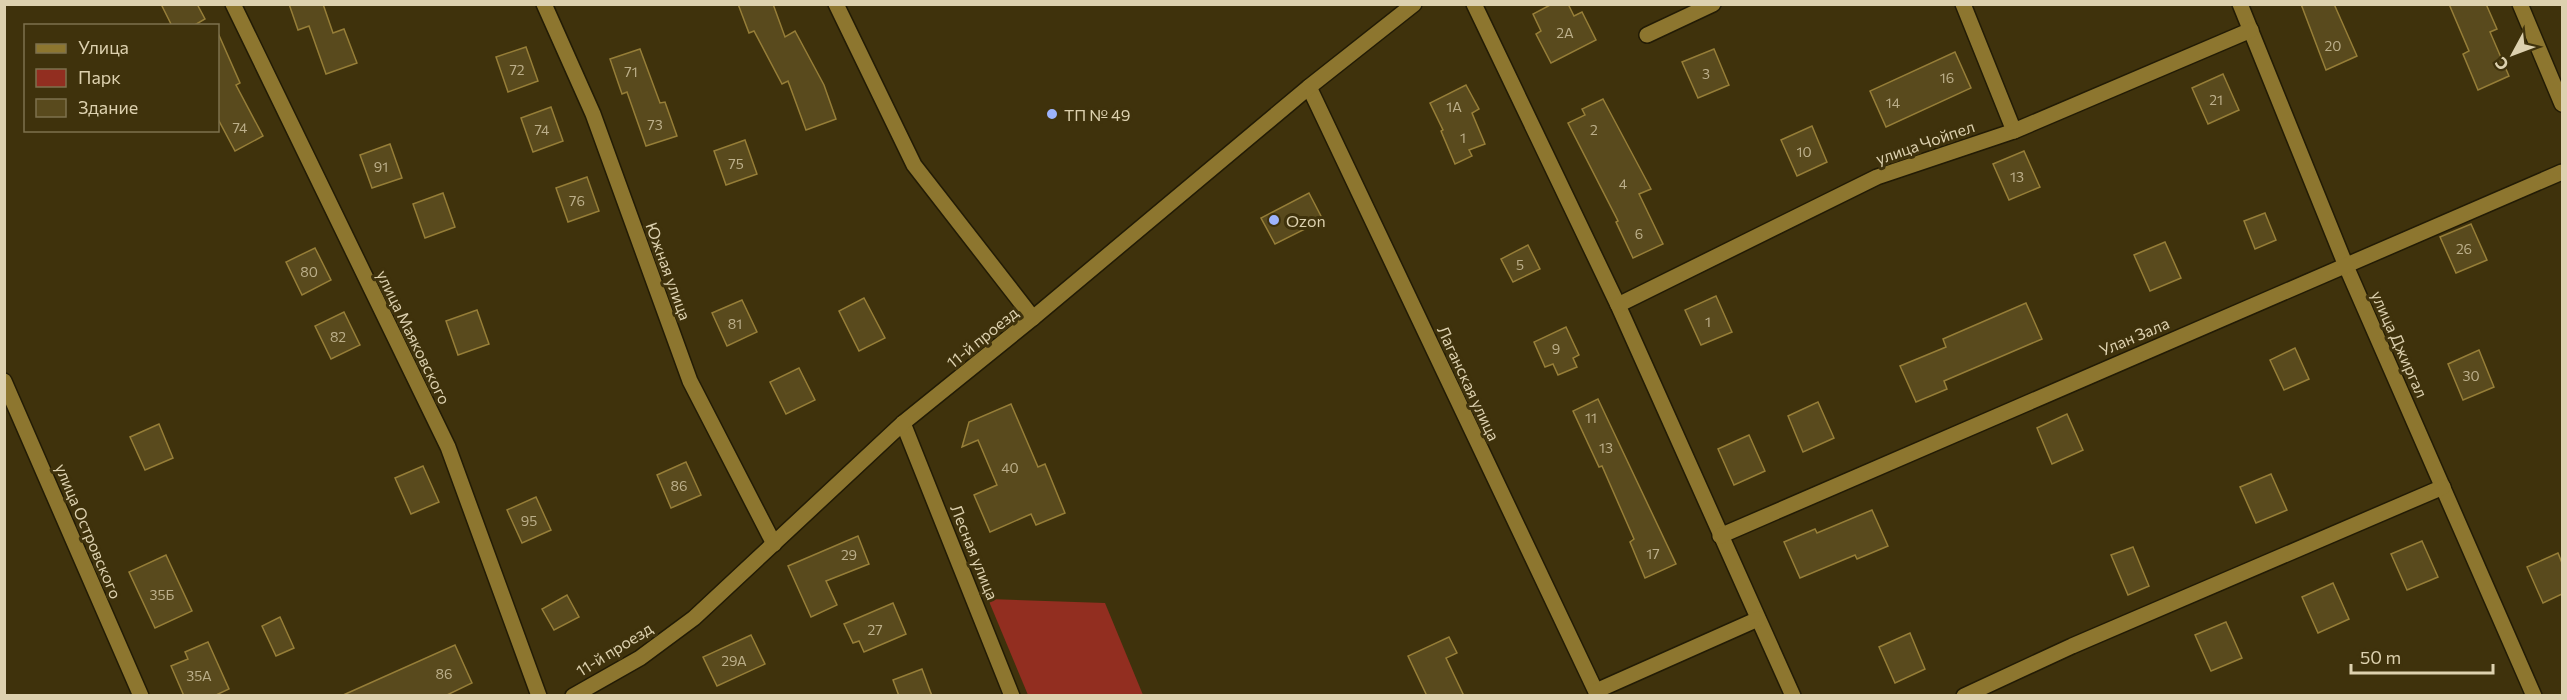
<svg xmlns="http://www.w3.org/2000/svg" width="2567" height="700" viewBox="0 0 2567 700" font-family="Commissioner,sans-serif">
	<style>
		.green { fill: #922e20 }
		.building { fill: #594a1d; stroke: #967e38; stroke-width: 1.5 }
		.lines { fill: none; stroke-linecap: round; stroke-linejoin: round }
		.minor-casing { stroke: #221b05; stroke-width: 18 }
		.minor { stroke: #8d762f; stroke-width: 15 }
		.poi-dot { fill: #9db4fd; stroke: #3f320c; stroke-width: 2 }
		.labels { text-anchor: middle; dominant-baseline: central; stroke-width: 6; stroke-linejoin: round; paint-order: stroke }
		.number-label { font-size: 14px; fill: #bcaf8a }
		.poi-label { font-size: 16px; fill: #ddd1af; stroke: #3f320c; text-anchor: start }
		.street-label { font-size: 16px; fill: #ddd1af; stroke: #3f320c }
	</style>
	<rect width="100%" height="100%" fill="#3f320c"/>
	<!-- green -->
	<path class="green" d="M 988,599 L 1105,603 L 1143,695 L 1028,695 Z"/>
	<!-- building -->
	<g class="building">
		<path d="M 161,4 L 197,4 L 205,19 L 193,26 L 172,26 Z"/>
		<path d="M 289,4 L 323,4 L 333,33 L 344,29 L 357,63 L 326,74 L 309,26 L 298,30 Z"/>
		<path d="M 738,4 L 773,4 L 785,37 L 795,31 L 824,85 L 836,119 L 806,130 L 788,81 L 782,84 L 754,31 L 749,33 Z"/>
		<path d="M 1552,4 L 1568,4 L 1574,16 L 1582,12 L 1596,40 L 1551,63 L 1536,34 L 1541,31 L 1533,14 Z"/>
		<path d="M 2301,4 L 2334,4 L 2357,56 L 2326,70 Z"/>
		<path d="M 2449,4 L 2486,4 L 2497,29 L 2490,32 L 2509,76 L 2478,90 L 2463,54 L 2469,51 Z"/>
		<path d="M 218,33 L 240,83 L 236,85 L 263,136 L 235,151 L 218,119 Z"/>
		<path d="M 526,47 L 538,81 L 508,92 L 496,57 Z"/>
		<path d="M 640,49 L 660,103 L 665,102 L 677,136 L 646,146 L 627,92 L 622,94 L 610,59 Z"/>
		<path d="M 1714,49 L 1729,85 L 1698,98 L 1682,62 Z"/>
		<path d="M 1955,52 L 1971,88 L 1886,127 L 1870,91 Z"/>
		<path d="M 2223,74 L 2239,110 L 2208,124 L 2192,88 Z"/>
		<path d="M 1466,85 L 1479,109 L 1472,113 L 1485,144 L 1469,150 L 1472,156 L 1455,164 L 1441,131 L 1443,130 L 1430,103 Z"/>
		<path d="M 1603,99 L 1651,189 L 1639,194 L 1663,244 L 1633,258 L 1616,222 L 1618,221 L 1568,123 L 1585,115 L 1582,109 Z"/>
		<path d="M 551,107 L 563,141 L 533,152 L 521,118 Z"/>
		<path d="M 1812,126 L 1827,162 L 1797,176 L 1781,140 Z"/>
		<path d="M 745,140 L 757,174 L 726,185 L 714,151 Z"/>
		<path d="M 390,144 L 402,178 L 372,188 L 360,155 Z"/>
		<path d="M 2024,151 L 2040,187 L 2009,200 L 1993,164 Z"/>
		<path d="M 587,177 L 599,211 L 568,222 L 556,188 Z"/>
		<path d="M 443,193 L 455,227 L 425,238 L 413,204 Z"/>
		<path d="M 1309,193 L 1323,220 L 1275,244 L 1261,218 Z"/>
		<path d="M 2265,213 L 2276,240 L 2255,249 L 2244,221 Z"/>
		<path d="M 2471,224 L 2487,260 L 2456,273 L 2440,237 Z"/>
		<path d="M 2165,242 L 2181,278 L 2150,291 L 2134,255 Z"/>
		<path d="M 1528,245 L 1540,269 L 1513,282 L 1501,259 Z"/>
		<path d="M 315,248 L 331,280 L 302,295 L 286,262 Z"/>
		<path d="M 1716,296 L 1732,332 L 1701,345 L 1685,310 Z"/>
		<path d="M 864,298 L 885,338 L 859,351 L 839,311 Z"/>
		<path d="M 742,300 L 757,332 L 727,346 L 712,313 Z"/>
		<path d="M 2026,303 L 2042,339 L 1944,381 L 1947,389 L 1916,402 L 1900,366 L 1946,347 L 1943,339 Z"/>
		<path d="M 477,310 L 489,344 L 458,355 L 446,321 Z"/>
		<path d="M 344,312 L 360,345 L 331,359 L 315,326 Z"/>
		<path d="M 1566,327 L 1579,355 L 1573,358 L 1577,367 L 1558,375 L 1553,364 L 1545,367 L 1534,342 Z"/>
		<path d="M 2295,348 L 2309,379 L 2284,390 L 2270,360 Z"/>
		<path d="M 2479,350 L 2494,387 L 2463,400 L 2448,364 Z"/>
		<path d="M 799,368 L 815,400 L 786,414 L 770,382 Z"/>
		<path d="M 1598,399 L 1676,564 L 1645,578 L 1630,542 L 1634,539 L 1602,466 L 1599,467 L 1573,411 Z"/>
		<path d="M 1818,402 L 1834,438 L 1803,452 L 1788,416 Z"/>
		<path d="M 1011,404 L 1038,467 L 1045,464 L 1065,513 L 1036,525 L 1031,514 L 990,532 L 974,495 L 997,485 L 978,440 L 962,447 L 969,422 Z"/>
		<path d="M 2067,414 L 2083,450 L 2052,464 L 2037,428 Z"/>
		<path d="M 159,424 L 173,458 L 145,470 L 130,437 Z"/>
		<path d="M 1749,435 L 1765,471 L 1734,485 L 1718,449 Z"/>
		<path d="M 686,462 L 701,495 L 671,508 L 657,475 Z"/>
		<path d="M 423,466 L 439,502 L 411,514 L 395,478 Z"/>
		<path d="M 2271,474 L 2287,510 L 2256,523 L 2240,487 Z"/>
		<path d="M 536,497 L 551,530 L 522,543 L 507,510 Z"/>
		<path d="M 1872,510 L 1888,546 L 1857,559 L 1855,555 L 1800,578 L 1784,542 L 1815,529 L 1817,533 Z"/>
		<path d="M 858,536 L 869,564 L 826,581 L 837,605 L 811,617 L 788,566 Z"/>
		<path d="M 2422,541 L 2438,577 L 2407,590 L 2391,554 Z"/>
		<path d="M 2133,547 L 2149,586 L 2128,595 L 2111,555 Z"/>
		<path d="M 2558,553 L 2562,563 L 2562,594 L 2543,603 L 2527,567 Z"/>
		<path d="M 166,555 L 192,611 L 155,628 L 129,572 Z"/>
		<path d="M 2333,583 L 2349,619 L 2318,633 L 2302,597 Z"/>
		<path d="M 567,595 L 579,617 L 554,630 L 542,609 Z"/>
		<path d="M 893,603 L 906,634 L 864,652 L 859,641 L 853,643 L 844,624 Z"/>
		<path d="M 280,617 L 294,648 L 276,656 L 262,626 Z"/>
		<path d="M 2226,622 L 2242,658 L 2211,671 L 2195,635 Z"/>
		<path d="M 1910,633 L 1925,669 L 1895,683 L 1879,647 Z"/>
		<path d="M 751,635 L 765,664 L 717,686 L 703,657 Z"/>
		<path d="M 1449,637 L 1457,653 L 1446,658 L 1464,696 L 1427,696 L 1408,656 Z"/>
		<path d="M 208,642 L 229,689 L 214,696 L 184,696 L 171,666 L 188,659 L 185,652 Z"/>
		<path d="M 455,645 L 472,683 L 445,696 L 341,696 Z"/>
		<path d="M 922,669 L 932,696 L 899,696 L 893,680 Z"/>
	</g>
	<g class="lines">
		<!-- minor casing -->
		<g class="minor-casing">
			<g id="minor">
				<path d="M 233,4 L 448,447 L 539,696"/>
				<path d="M 544,4 L 593,114 L 690,381 L 774,544"/>
				<path d="M 836,4 L 914,165 L 1033,318"/>
				<path d="M 1474,4 L 1618,305 L 1793,696"/>
				<path d="M 1963,4 L 2014,131"/>
				<path d="M 2240,4 L 2346,266 L 2534,696"/>
				<path d="M 2520,4 L 2562,104"/>
				<path d="M 1647,35 L 1713,4"/>
				<path d="M 1309,87 L 1598,696"/>
				<path d="M 1618,305 L 1877,177 L 2014,131 L 2251,30"/>
				<path d="M 4,381 L 141,696"/>
				<path d="M 903,423 L 1012,696"/>
				<path d="M 1720,536 L 2562,172"/>
				<path d="M 1596,691 L 1758,619"/>
				<path d="M 573,696 L 640,658 L 694,618 L 903,423 L 1033,318 L 1309,87 L 1414,4"/>
				<path d="M 1964,696 L 2072,646 L 2443,487"/>
			</g>
		</g>
		<!-- minor -->
		<use href="#minor" class="minor"/>
	</g>
	<!-- markers -->
	<g class="poi-dot">
		<circle cx="1052" cy="114" r="6"/>
		<circle cx="1274" cy="220" r="6"/>
	</g>
	<g class="labels">
		<!-- number labels -->
		<g class="number-label">
			<text x="1565" y="32">2А</text>
			<text x="2333" y="45">20</text>
			<text x="517" y="69">72</text>
			<text x="631" y="71">71</text>
			<text x="1706" y="73">3</text>
			<text x="1947" y="77">16</text>
			<text x="2216" y="99">21</text>
			<text x="1893" y="102">14</text>
			<text x="1454" y="106">1А</text>
			<text x="655" y="124">73</text>
			<text x="240" y="127">74</text>
			<text x="542" y="129">74</text>
			<text x="1594" y="129">2</text>
			<text x="1463" y="137">1</text>
			<text x="1804" y="151">10</text>
			<text x="736" y="163">75</text>
			<text x="381" y="166">91</text>
			<text x="2017" y="176">13</text>
			<text x="1623" y="183">4</text>
			<text x="577" y="200">76</text>
			<text x="1639" y="233">6</text>
			<text x="2464" y="248">26</text>
			<text x="1520" y="264">5</text>
			<text x="309" y="271">80</text>
			<text x="1708" y="321">1</text>
			<text x="735" y="323">81</text>
			<text x="338" y="336">82</text>
			<text x="1556" y="348">9</text>
			<text x="2471" y="375">30</text>
			<text x="1591" y="417">11</text>
			<text x="1606" y="447">13</text>
			<text x="1010" y="467">40</text>
			<text x="679" y="485">86</text>
			<text x="529" y="520">95</text>
			<text x="1653" y="553">17</text>
			<text x="849" y="554">29</text>
			<text x="162" y="594">35Б</text>
			<text x="875" y="629">27</text>
			<text x="734" y="660">29А</text>
			<text x="444" y="673">86</text>
			<text x="199" y="675">35А</text>
		</g>
		<!-- poi labels -->
		<g class="poi-label">
			<text x="1064" y="114">ТП № 49</text>
			<text x="1286" y="220">Ozon</text>
		</g>
		<!-- street labels -->
		<g class="street-label">
			<text transform="translate(1925 142) rotate(-19)">улица Чойпел</text>
			<text transform="translate(669 271) rotate(70)">Южная улица</text>
			<text transform="translate(2134 336) rotate(-23)">Улан Зала</text>
			<text transform="translate(414 337) rotate(64)">улица Маяковского</text>
			<text transform="translate(982 337) rotate(-39)">11-й проезд</text>
			<text transform="translate(2400 344) rotate(66)">улица Джиргал</text>
			<text transform="translate(1469 383) rotate(65)">Лаганская улица</text>
			<text transform="translate(89 531) rotate(67)">улица Островского</text>
			<text transform="translate(975 552) rotate(68)">Лесная улица</text>
			<text transform="translate(614 649) rotate(-32)">11-й проезд</text>
		</g>
	</g>
	<!-- border -->
	<rect width="2567" height="700" fill="none" stroke="#ddd1af" stroke-width="12"/>
	<!-- legend -->
	<rect x="24" y="24" width="195" height="108" fill="#3f320c" stroke="#7e724d" stroke-width="1.5"/>
	<rect x="36" y="44" width="30" height="9" fill="#8d762f" stroke="#7e724d" stroke-width="1.5"/>
	<text x="78" y="54" font-size="18" fill="#ddd1af">Улица</text>
	<rect x="36" y="69" width="30" height="18" fill="#922e20" stroke="#7e724d" stroke-width="1.5"/>
	<text x="78" y="84" font-size="18" fill="#ddd1af">Парк</text>
	<rect x="36" y="99" width="30" height="18" fill="#594a1d" stroke="#7e724d" stroke-width="1.5"/>
	<text x="78" y="114" font-size="18" fill="#ddd1af">Здание</text>
	<!-- north arrow -->
	<g transform="translate(2513 54) rotate(229)" stroke="#3f320c" stroke-width="4.5" paint-order="stroke">
	<path d="M0-4.5L10 22L0 15L-10 22Z" fill="#ddd1af"/>
	<text y="-9" font-size="16" font-weight="bold" text-anchor="middle" fill="#ddd1af">С</text>
	</g>
	<!-- scale -->
	<path d="M2351 664v9h142v-9" fill="none" stroke="#ddd1af" stroke-width="3"/>
	<text x="2360" y="664" font-size="18" fill="#ddd1af" stroke="#3f320c" stroke-width="4.5" paint-order="stroke">50 m</text>
</svg>
